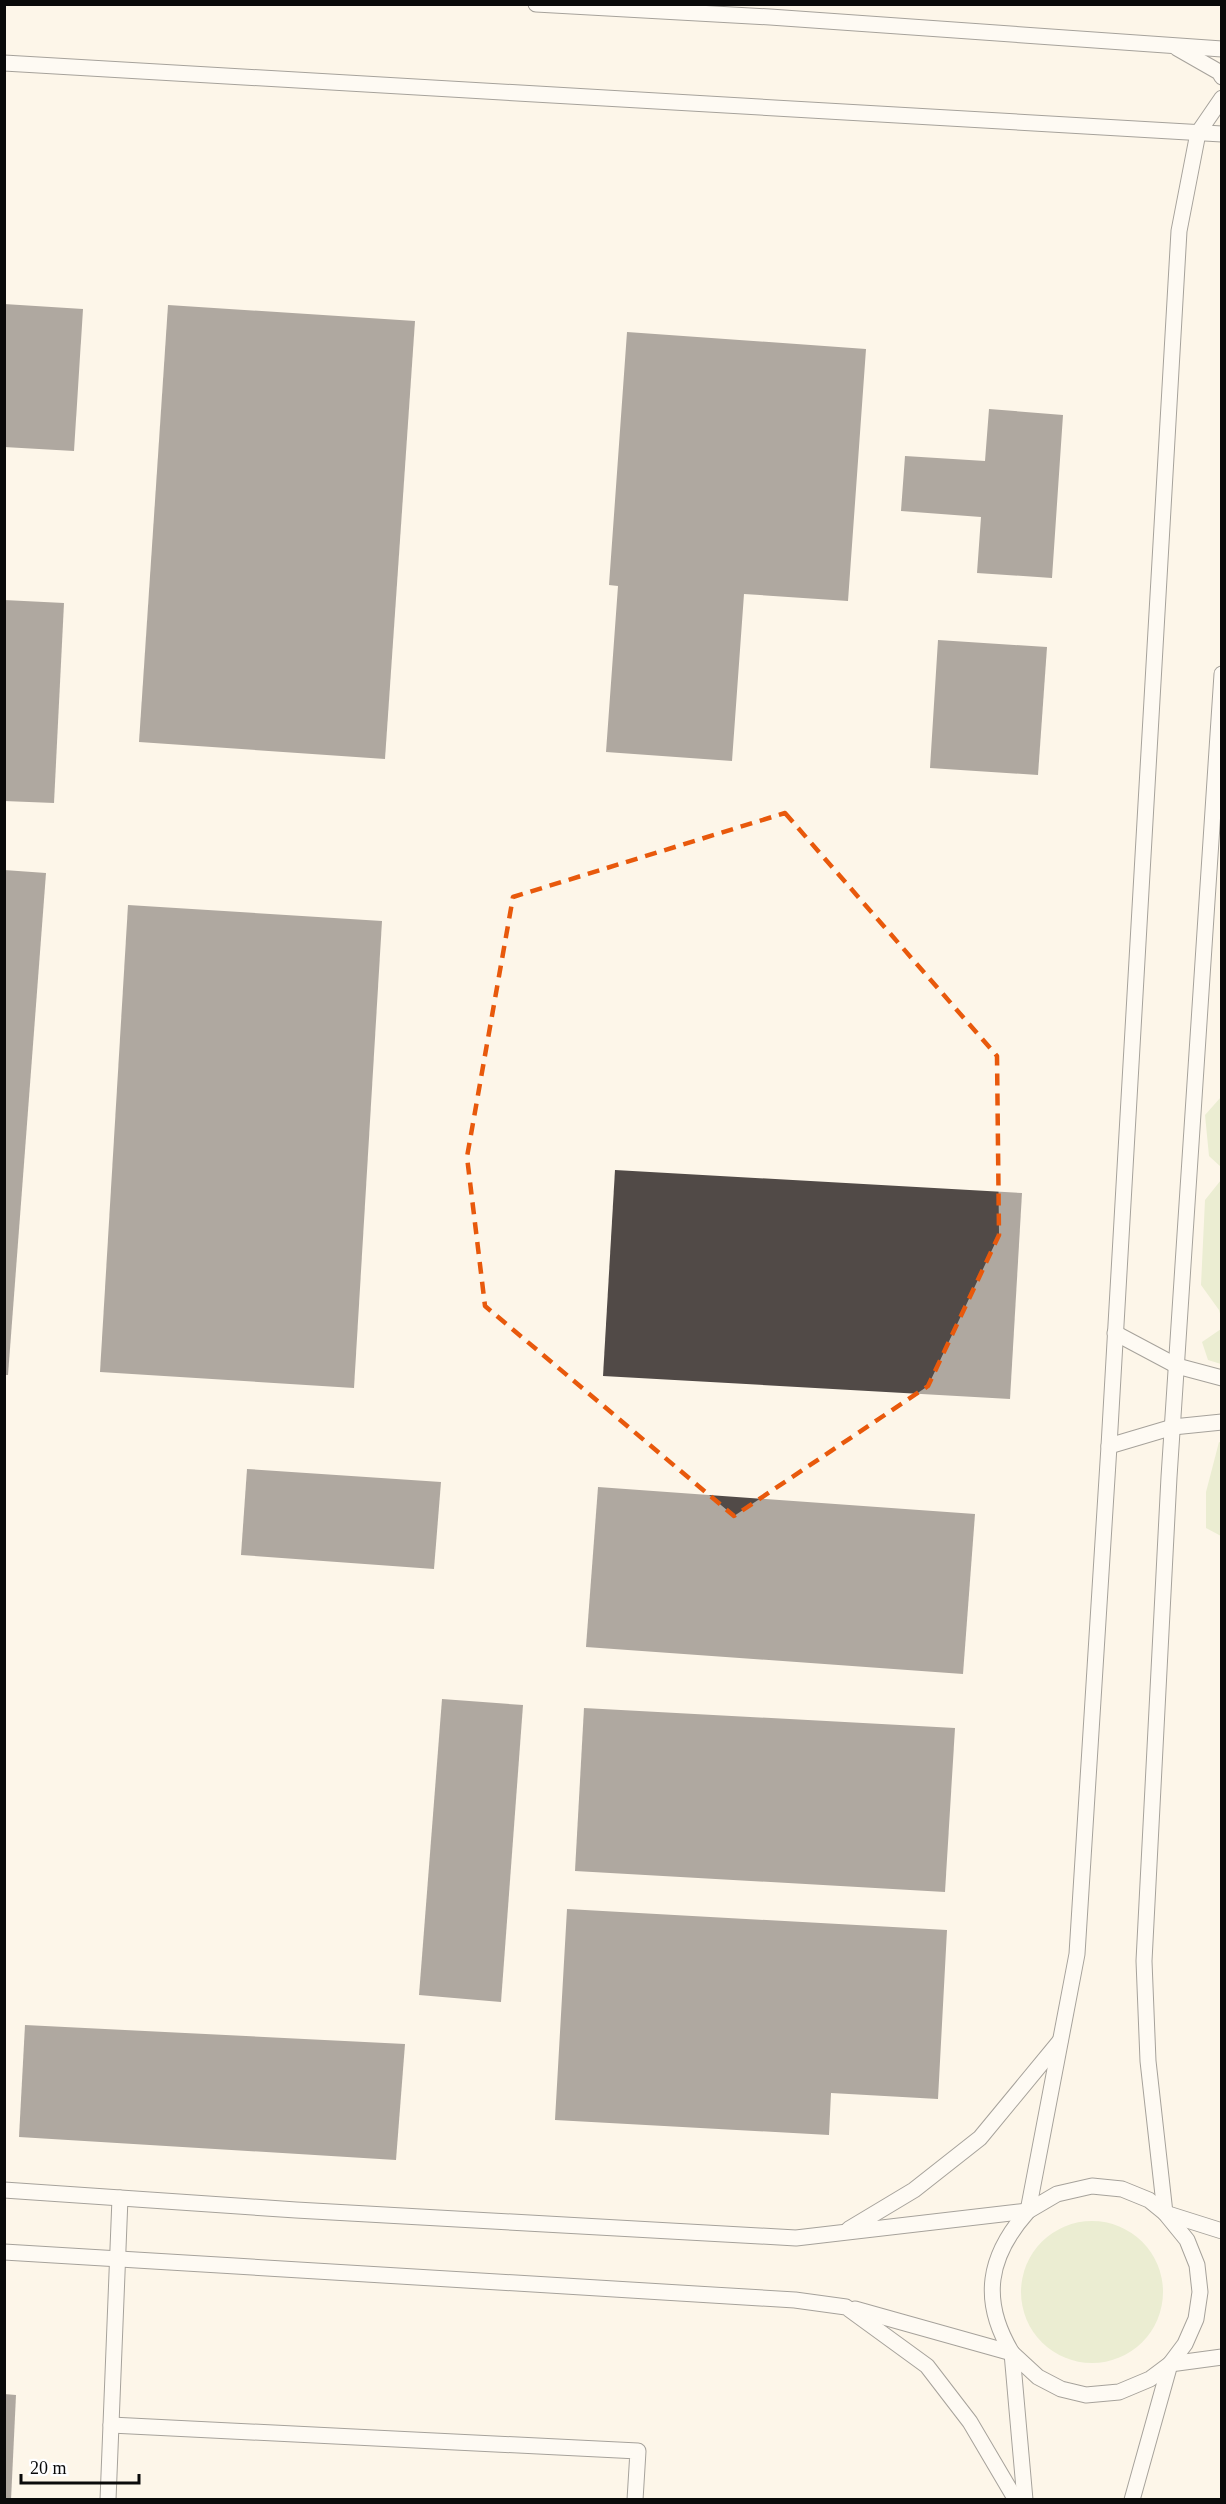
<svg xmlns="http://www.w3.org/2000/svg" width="1226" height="2504" viewBox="0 0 1226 2504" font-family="Georgia,serif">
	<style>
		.green { fill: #d4e3b6 }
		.building { fill: #514a47 }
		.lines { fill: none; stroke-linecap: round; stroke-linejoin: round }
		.service-casing { stroke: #3d3d3d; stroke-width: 17 }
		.service { stroke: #fff; stroke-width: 15 }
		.marked { fill: none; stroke: #e8590c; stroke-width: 4.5; stroke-dasharray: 12 8; stroke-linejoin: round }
	</style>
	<rect width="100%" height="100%" fill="#fdf6e9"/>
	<!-- green -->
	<g class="green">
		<path d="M 1221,1097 L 1221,1167 L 1209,1156 L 1205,1115 Z"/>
		<path d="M 1221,1180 L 1221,1317 L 1219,1310 L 1201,1285 L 1205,1200 Z"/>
		<path d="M 1221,1329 L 1221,1364 L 1208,1360 L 1202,1342 Z"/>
		<path d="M 1219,1442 L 1222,1443 L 1221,1536 L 1206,1528 L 1206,1492 Z"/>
		<circle cx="1092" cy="2292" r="71"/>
	</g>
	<!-- building -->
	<g class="building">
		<path d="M 4,304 L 83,309 L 74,451 L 4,447 Z"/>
		<path d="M 168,305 L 415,321 L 385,759 L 139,742 Z"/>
		<path d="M 627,332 L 866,349 L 848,601 L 744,594 L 732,761 L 606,752 L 618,586 L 609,585 Z"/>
		<path d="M 989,409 L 1063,415 L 1052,578 L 977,573 L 981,517 L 901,511 L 905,456 L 985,461 Z"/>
		<path d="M 4,600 L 64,603 L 54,803 L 4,801 Z"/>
		<path d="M 938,640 L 1047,647 L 1038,775 L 930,768 Z"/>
		<path d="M 4,870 L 46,873 L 8,1375 L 4,1375 Z"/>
		<path d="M 128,905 L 382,921 L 354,1388 L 100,1372 Z"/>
		<path d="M 615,1170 L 1022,1193 L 1010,1399 L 603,1376 Z"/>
		<path d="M 247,1469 L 441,1482 L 434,1569 L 241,1555 Z"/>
		<path d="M 598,1487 L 975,1514 L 963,1674 L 586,1647 Z"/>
		<path d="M 442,1699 L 523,1705 L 501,2002 L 419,1995 Z"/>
		<path d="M 584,1708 L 955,1728 L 945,1892 L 575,1871 Z"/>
		<path d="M 567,1909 L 947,1930 L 938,2099 L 831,2093 L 829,2135 L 555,2120 Z"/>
		<path d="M 25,2025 L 405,2044 L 396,2160 L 19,2137 Z"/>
		<path d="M 4,2394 L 16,2395 L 11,2500 L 4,2500 Z"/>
	</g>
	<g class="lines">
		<!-- service casing -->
		<g class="service-casing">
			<g id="service">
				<path d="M 536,4 L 770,17 L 1222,49"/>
				<path d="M 1177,48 L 1219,72 L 1222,77"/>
				<path d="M 4,63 L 1222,134"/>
				<path d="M 1115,1333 L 1177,1366 L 1222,1378"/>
				<path d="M 1109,1446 L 1173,1427 L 1222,1422"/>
				<path d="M 4,2190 L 296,2210 L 796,2238 L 1028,2211 L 1057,2194 L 1092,2186 L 1122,2189 L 1149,2200 L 1165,2213 L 1222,2231"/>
				<path d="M 849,2229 L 914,2190 L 980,2138 L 1060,2041"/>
				<path d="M 4,2252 L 795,2300 L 846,2307 L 927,2366 L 970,2422 L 1016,2500"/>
				<path d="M 855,2309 L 1012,2353 L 1038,2377 L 1061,2389 L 1086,2395 L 1119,2392 L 1150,2379 L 1170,2364 L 1222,2357"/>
				<path d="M 111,2425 L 638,2451 L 635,2500"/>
				<path d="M 108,2500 L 120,2198"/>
				<path d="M 1025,2500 L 1012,2353 C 980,2300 988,2256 1028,2211 L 1077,1954 L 1109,1446 L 1179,231 L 1198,133 L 1222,98"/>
				<path d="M 1132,2500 L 1170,2364 L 1185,2344 L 1196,2319 L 1200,2292 L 1197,2265 L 1187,2240 L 1165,2213 L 1148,2061 L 1144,1961 L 1169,1477 L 1222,674"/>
			</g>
		</g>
		<!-- service -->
		<use href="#service" class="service"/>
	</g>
	<!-- marked area -->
	<path d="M0 0H1226V2504H0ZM 785,813 L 997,1056 L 999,1235 L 928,1386 L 734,1516 L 485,1306 L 467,1157 L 513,897 Z" fill="#fdf6e9" fill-opacity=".55" fill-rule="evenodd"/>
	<path class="marked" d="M 785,813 L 997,1056 L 999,1235 L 928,1386 L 734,1516 L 485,1306 L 467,1157 L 513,897 Z"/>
	<!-- border -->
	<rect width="1226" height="2504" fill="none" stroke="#0a0a0a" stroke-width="12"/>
	<!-- scale -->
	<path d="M21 2474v9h118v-9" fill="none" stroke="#0a0a0a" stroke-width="3"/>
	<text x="30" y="2474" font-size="18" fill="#0a0a0a" stroke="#ffffff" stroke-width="4.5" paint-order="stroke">20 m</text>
</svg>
